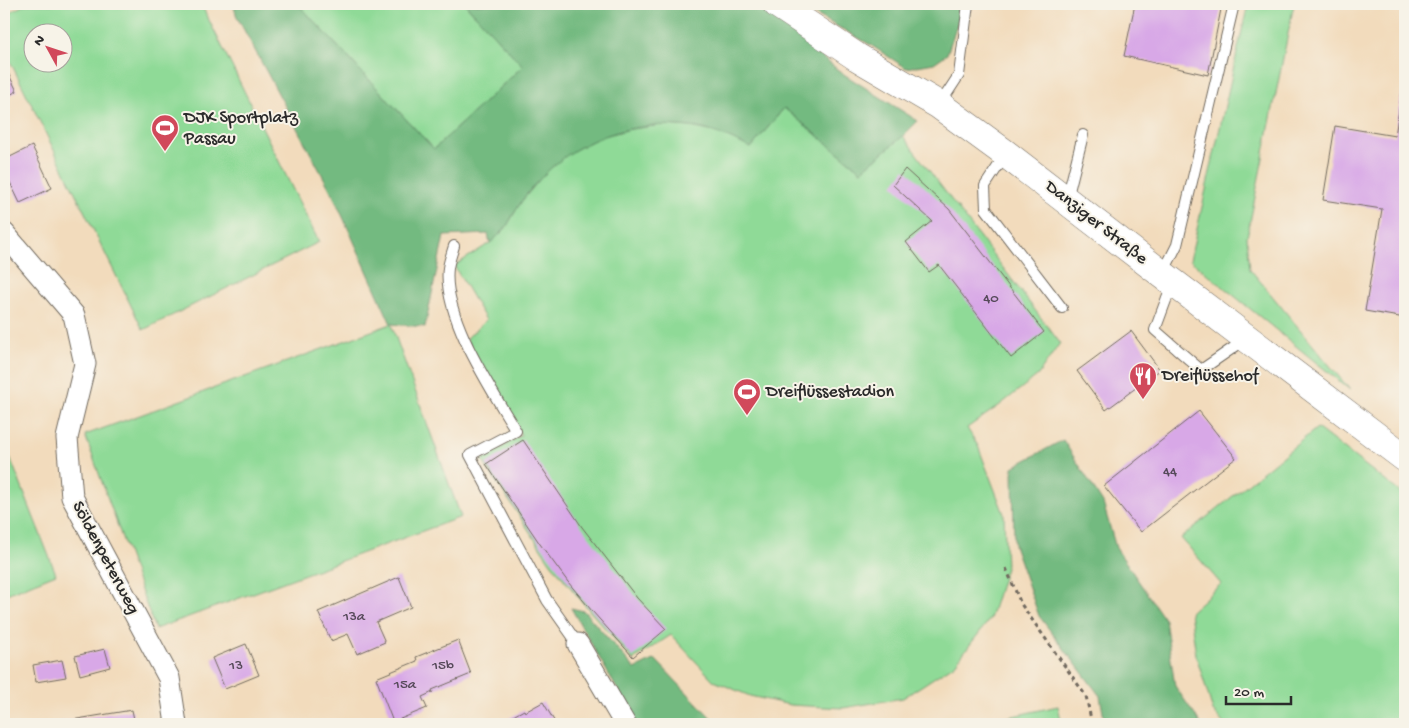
<svg xmlns="http://www.w3.org/2000/svg" width="1409" height="728" viewBox="0 0 1409 728" font-family="'Gochi Hand',sans-serif">
	<style>
		.green { fill: #8fda97; stroke: #5d8261; fill-rule: evenodd }
		.forest { fill: #73ba80; stroke: #4f7256 }
		.building { fill: #d8a8e7 }
		.lines { fill: none; stroke-linecap: round; stroke-linejoin: round }
		.lane-casing { stroke: #71695e; stroke-width: 12 }
		.street-casing { stroke: #71695e; stroke-width: 23 }
		.secondary-casing { stroke: #71695e; stroke-width: 29 }
		.path { stroke: #71695e; stroke-width: 3; stroke-dasharray: 4 4; stroke-linecap: butt }
		.lane { stroke: #fff; stroke-width: 10 }
		.street { stroke: #fff; stroke-width: 21 }
		.secondary { stroke: #fff; stroke-width: 28 }
		.labels { text-anchor: middle; dominant-baseline: central; stroke-width: 4; stroke-linejoin: round; paint-order: stroke }
		.number-label { font-size: 15px; fill: #564a5a }
		.poi-label { font-size: 18px; fill: #2b2b2b; stroke: #f7f3e8; text-anchor: start }
		.street-label { font-size: 18px; fill: #2b2b2b; stroke: #f7f3e8 }
	</style>
	<rect width="100%" height="100%" fill="#f7f3e8"/>
	<filter id="ink" filterUnits="userSpaceOnUse"><feTurbulence type="fractalNoise" baseFrequency=".02" numOctaves="2"/><feDisplacementMap in="SourceGraphic" scale="10" xChannelSelector="R" yChannelSelector="G"/><feConvolveMatrix kernelMatrix="1 2 1 2 8 2 1 2 1" color-interpolation-filters="sRGB"/></filter>
	<filter id="wash" filterUnits="userSpaceOnUse"><feTurbulence type="fractalNoise" baseFrequency=".0096" numOctaves="4" result="noise"/><feDisplacementMap in="SourceGraphic" scale="20" xChannelSelector="R" yChannelSelector="G"/><feGaussianBlur stdDeviation="1.12" result="paint"/><feColorMatrix in="noise" values="0 0 0 0 0 0 0 0 0 0 0 0 0 0 0 0 0 1.4 0 .05"/><feComposite in="paint" operator="in"/></filter>
	<g filter="url(#wash)">
		<rect width="100%" height="100%" fill="#f2dbbc"/>
		<!-- green -->
		<g class="green">
			<path d="M 26,4 L 201,4 L 319,242 L 143,330 L 4,49 L 4,15 ZM 32,32 L 62,32 L 62,62 L 32,62 Z"/>
			<path d="M 298,4 L 465,4 L 523,66 L 434,149 Z"/>
			<path d="M 1248,4 L 1294,4 L 1247,237 L 1250,269 L 1350,390 L 1190,260 Z"/>
			<path d="M 784,108 L 861,171 L 903,136 L 1060,343 L 1038,375 L 1000,405 L 967,428 L 978,446 L 1004,514 L 1006,568 L 990,619 L 955,664 L 903,698 L 843,708 L 790,705 L 750,696 L 714,681 L 671,635 L 633,660 L 588,609 L 550,562 L 482,460 L 521,435 L 466,339 L 486,320 L 454,266 L 490,243 L 505,229 L 521,202 L 544,174 L 567,154 L 600,137 L 631,129 L 663,125 L 691,127 L 719,133 L 751,148 Z"/>
			<path d="M 391,324 L 461,517 L 155,629 L 85,435 Z"/>
			<path d="M 1317,428 L 1405,496 L 1405,724 L 1224,724 L 1213,711 L 1196,655 L 1190,612 L 1221,584 L 1181,538 Z"/>
			<path d="M 4,442 L 56,574 L 4,595 Z"/>
			<path d="M 1058,706 L 1062,724 L 977,724 Z"/>
		</g>
		<!-- forest -->
		<g class="forest">
			<path d="M 233,4 L 298,4 L 434,149 L 523,66 L 465,4 L 756,4 L 842,73 L 918,121 L 903,136 L 861,171 L 784,108 L 751,148 C 731,139 712,129 690,127 C 638,120 581,136 544,175 C 536,183 526,194 520,204 C 514,212 510,222 504,230 C 500,234 495,239 490,243 L 488,234 L 444,236 L 425,327 L 391,324 L 333,195 L 237,17 Z"/>
			<path d="M 797,4 L 964,4 L 947,54 L 934,63 L 906,68 L 869,44 Z"/>
			<path d="M 1063,440 L 1103,503 L 1116,548 L 1165,620 L 1175,686 L 1201,724 L 1105,724 L 1100,696 L 1039,616 L 1014,545 L 1013,467 Z"/>
			<path d="M 571,608 L 584,611 L 635,669 L 655,659 L 717,724 L 637,724 Z"/>
		</g>
		<g id="blocks">
			<!-- building -->
			<g class="building">
				<path d="M 1135,4 L 1222,4 L 1208,75 L 1124,56 Z"/>
				<path d="M 4,65 L 17,91 L 4,98 Z"/>
				<path d="M 1404,78 L 1405,78 L 1405,318 L 1365,311 L 1382,209 L 1323,200 L 1335,126 L 1395,136 Z"/>
				<path d="M 32,146 L 52,188 L 20,203 L 4,170 L 4,160 Z"/>
				<path d="M 905,169 L 949,209 L 1044,332 L 1011,358 L 939,265 L 929,272 L 906,242 L 932,221 L 893,185 Z"/>
				<path d="M 1131,331 L 1160,370 L 1106,410 L 1077,371 Z"/>
				<path d="M 1199,411 L 1236,458 L 1141,532 L 1104,486 Z"/>
				<path d="M 523,440 L 582,527 L 637,598 L 666,629 L 633,657 L 592,611 L 568,582 L 540,544 L 486,464 Z"/>
				<path d="M 399,577 L 411,607 L 376,622 L 385,642 L 357,654 L 348,634 L 331,641 L 318,612 Z"/>
				<path d="M 458,640 L 471,674 L 432,690 L 433,692 L 422,697 L 427,708 L 393,722 L 376,678 L 417,661 L 416,657 Z"/>
				<path d="M 246,644 L 259,675 L 225,689 L 212,658 Z"/>
				<path d="M 105,649 L 110,667 L 80,675 L 75,656 Z"/>
				<path d="M 62,660 L 66,677 L 36,682 L 33,665 Z"/>
				<path d="M 543,702 L 556,724 L 493,724 L 503,719 L 504,721 L 524,710 L 525,712 Z"/>
				<path d="M 132,710 L 135,724 L 53,724 L 53,723 Z"/>
			</g>
		</g>
	</g>
	<g filter="url(#ink)">
		<use href="#blocks" fill-opacity="0" stroke="#71695e" stroke-width="1"/>
		<g class="lines">
			<!-- lane casing -->
			<g class="lane-casing">
				<g id="lane">
					<path d="M 940,104 L 959,75 L 968,4"/>
					<path d="M 1006,154 L 985,186 L 986,209 L 1062,308"/>
					<path d="M 1067,199 L 1083,135"/>
					<path d="M 454,246 C 452,253 449,261 448,268 C 442,316 492,390 516,431 L 470,455 L 547,600 L 578,644"/>
					<path d="M 1163,273 L 1177,245 L 1234,4"/>
					<path d="M 1172,284 L 1155,330 L 1201,370 L 1246,339"/>
				</g>
			</g>
			<!-- street casing -->
			<g class="street-casing">
				<g id="street">
					<path d="M 4,233 L 74,315 L 85,364 L 67,438 L 72,497 L 169,678 L 176,724"/>
					<path d="M 578,644 L 625,724"/>
				</g>
			</g>
			<!-- secondary casing -->
			<g class="secondary-casing">
				<path id="secondary" d="M 777,4 L 857,57 L 939,105 L 1006,154 L 1162,274 L 1405,458"/>
			</g>
			<!-- path -->
			<path class="path" d="M 1006,568 L 1021,604 L 1086,696 L 1092,724"/>
			<!-- lane -->
			<use href="#lane" class="lane"/>
			<!-- street -->
			<use href="#street" class="street"/>
			<!-- secondary -->
			<use href="#secondary" class="secondary"/>
		</g>
	</g>
	<!-- icons -->
	<defs>
		<g id="stadium-pin" transform="scale(1.4375)"><path d="M0 17L-7.5 6A9.5 9.5 0 1 1 7.5 6Z" fill="#d1495b" stroke="#f7f3e8"/><path d="M0-5a6.5 5 0 1 0 0 10a6.5 5 0 1 0 0-10ZM-3.5-1.8h7v3.6h-7Z" fill="#fff"/></g>
		<g id="restaurant-pin" transform="scale(1.4375)"><path d="M0 17L-7.5 6A9.5 9.5 0 1 1 7.5 6Z" fill="#d1495b" stroke="#f7f3e8"/><path d="M-5-6h1v4h1v-4h1v4h1v-4h1v5L-1.5 .5V6h-2V.5L-5-1ZM5-6V6H3V1.5H1.5Q1.5-4 5-6Z" fill="#fff"/></g>
	</defs>
	<g fill-rule="evenodd">
		<use href="#stadium-pin" x="165" y="128"/>
		<use href="#restaurant-pin" x="1143" y="376"/>
		<use href="#stadium-pin" x="747" y="392"/>
	</g>
	<g class="labels">
		<!-- number labels -->
		<g class="number-label">
			<text x="991" y="299">40</text>
			<text x="1170" y="472">44</text>
			<text x="354" y="617">13a</text>
			<text x="236" y="666">13</text>
			<text x="443" y="666">15b</text>
			<text x="405" y="685">15a</text>
		</g>
		<!-- poi labels -->
		<g class="poi-label">
			<text x="184" y="118">DJK Sportplatz<tspan x="184" dy="21">Passau</tspan></text>
			<text x="1162" y="376">Dreiflüssehof</text>
			<text x="766" y="392">Dreiflüssestadion</text>
		</g>
		<!-- street labels -->
		<g class="street-label">
			<text transform="translate(1096 223) rotate(38)">Danziger Straße</text>
			<text transform="translate(105 558) rotate(62)">Söldenpeterweg</text>
		</g>
	</g>
	<!-- margin -->
	<rect width="1409" height="728" fill="none" stroke="#f7f3e8" stroke-width="20"/>
	<!-- north arrow -->
	<g transform="translate(48 48) rotate(310)"><circle r="24" fill="#f7f3e8" stroke="#a5a39c"/>
	<path d="M0-4L9 19L0 12L-9 19Z" fill="#d1495b"/>
	<text y="-8" font-size="14" font-weight="bold" text-anchor="middle" fill="#2b2b2b">N</text>
	</g>
	<!-- scale -->
	<path d="M1226 696v8h65v-8" fill="none" stroke="#2b2b2b" stroke-width="2.5"/>
	<text x="1234" y="696" font-size="15" fill="#2b2b2b" stroke="#f7f3e8" stroke-width="4" paint-order="stroke">20 m</text>
</svg>
